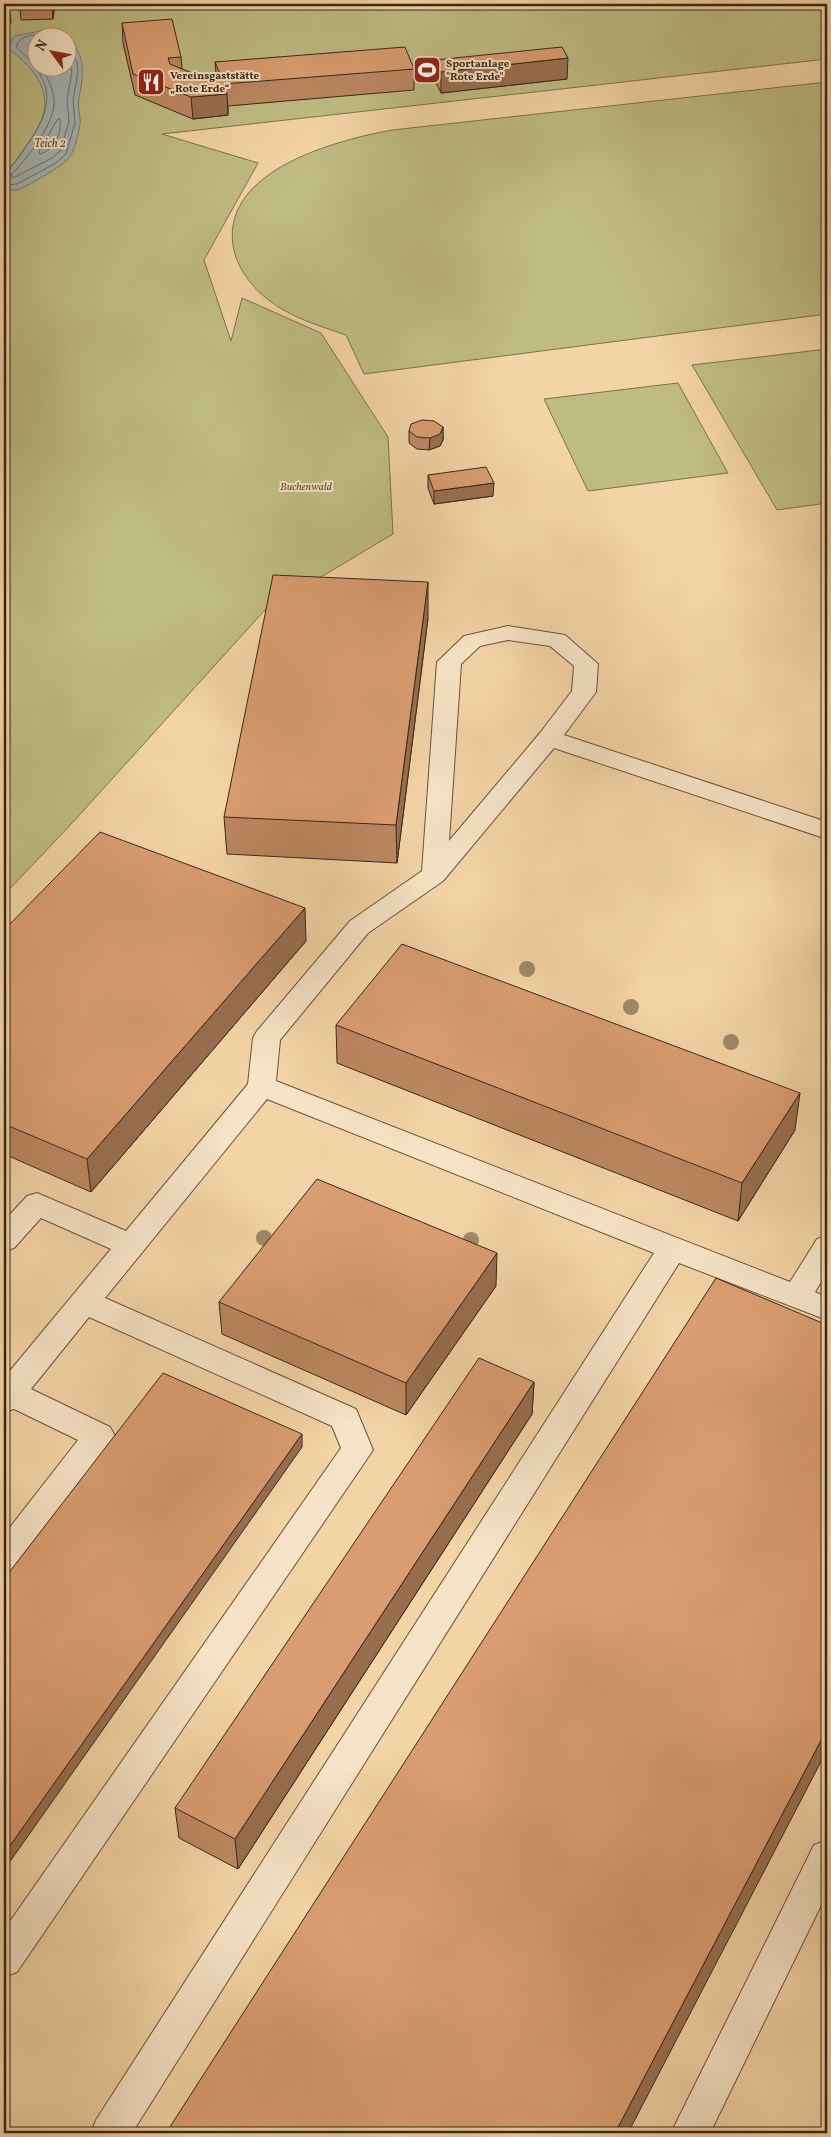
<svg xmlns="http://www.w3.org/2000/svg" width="831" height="2137" viewBox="0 0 831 2137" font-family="Vollkorn,serif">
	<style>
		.green { fill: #bfbc84; stroke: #7c724e; fill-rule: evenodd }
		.water { fill: #a3b5b4; stroke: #797c76 }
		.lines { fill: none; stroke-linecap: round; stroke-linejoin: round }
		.shore { stroke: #6e6e66; stroke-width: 1 }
		.stream { fill: #797c76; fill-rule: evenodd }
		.lane-casing { stroke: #68523c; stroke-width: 2 }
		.street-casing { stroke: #68523c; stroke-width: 2 }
		.lane { fill: #f7e3c5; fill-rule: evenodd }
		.street { fill: #f7e3c5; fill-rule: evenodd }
		.tree { fill: #9f8967 }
		.wall { fill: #bb8761; stroke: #392718 }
		.shaded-wall { fill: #986e4f; stroke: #392718 }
		.building { fill: #d99d71; stroke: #392718 }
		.labels { text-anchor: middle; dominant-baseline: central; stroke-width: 4; stroke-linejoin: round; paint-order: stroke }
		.far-poi-label { font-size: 11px; font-weight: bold; fill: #392718; stroke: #f7e3c5; text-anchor: start }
		.far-park-label { font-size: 11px; font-style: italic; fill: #5a4c33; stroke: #f7e3c5 }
		.far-water-label { font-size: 12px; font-style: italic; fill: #544a3f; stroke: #f7e3c5 }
	</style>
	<rect width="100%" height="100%" fill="#f3d4a6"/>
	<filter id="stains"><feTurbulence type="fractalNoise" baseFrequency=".004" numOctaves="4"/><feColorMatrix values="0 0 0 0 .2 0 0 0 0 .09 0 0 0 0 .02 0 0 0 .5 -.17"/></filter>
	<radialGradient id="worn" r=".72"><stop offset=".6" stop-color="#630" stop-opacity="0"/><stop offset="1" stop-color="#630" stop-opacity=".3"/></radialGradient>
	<!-- green -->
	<g class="green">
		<path d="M 4,4 L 827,4 L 827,59 L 162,134 L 258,163 L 204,260 L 231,341 L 242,298 L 321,333 L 388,437 L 393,534 L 264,611 L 74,821 L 4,895 ZM 38,38 L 68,38 L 68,68 L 38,68 Z"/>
		<path d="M 827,82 L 827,314 L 364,374 L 346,335 C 320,326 292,318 270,301 C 252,288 236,267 233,245 C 222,170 337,140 392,130 Z"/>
		<path d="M 827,349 L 827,503 L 777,510 L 692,365 Z"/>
		<path d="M 678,383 L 728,473 L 588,491 L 544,399 Z"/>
	</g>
	<!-- water -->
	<path class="water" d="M 45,30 L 57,31 L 66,37 L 38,38 L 38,68 L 68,68 L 68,38 C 87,56 83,76 79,98 C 77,107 81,116 80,125 C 78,135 75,150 69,158 C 64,165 25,188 17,190 C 13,190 9,190 5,190 C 0,152 94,113 9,49 L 11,41 L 15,36 Z"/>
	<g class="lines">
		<!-- shore -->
		<g class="shore">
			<path d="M 42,68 C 48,79 55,92 54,105 C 52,127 26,160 11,175 L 13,178 L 52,158 L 60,151 L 69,122 L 67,99 L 72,72 L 68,56"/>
			<path d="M 60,119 C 62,134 55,149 40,154 L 39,151 L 57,120 Z"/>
			<path d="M 4,170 C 15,166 21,154 27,145 C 56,103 54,82 16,47 C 21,31 45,34 57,38"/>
			<path d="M 4,185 L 17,184 L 56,163 L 66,154 L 75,123 L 73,100 L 78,72 L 77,62 L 68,45"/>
		</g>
		<!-- stream -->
		<path class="stream" d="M 4,187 L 10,190 L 8,194 L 4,195 Z"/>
		<!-- lane casing -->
		<g class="lane-casing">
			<path id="lane" d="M 508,626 L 565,635 L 598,664 L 596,692 L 564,735 L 827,822 L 827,839 L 554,748 L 443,881 L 368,933 L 280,1040 L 276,1081 L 790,1282 L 817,1239 L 827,1236 L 827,1272 L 815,1292 L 827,1297 L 827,1320 L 679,1263 L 132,2133 L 91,2133 L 96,2120 L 654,1253 L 267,1099 L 105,1298 L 356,1409 L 373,1450 L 17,1972 L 4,1977 L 4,1930 L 341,1448 L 332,1426 L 89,1317 L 31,1389 L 110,1427 L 115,1436 L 110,1445 L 15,1569 L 4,1573 L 4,1535 L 78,1440 L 14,1409 L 4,1412 L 4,1378 L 111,1249 L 41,1218 L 14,1248 L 4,1251 L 4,1221 L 27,1196 L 37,1193 L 126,1231 L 248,1084 L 253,1038 L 257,1031 L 350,921 L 422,871 L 437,662 L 464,636 ZM 508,640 L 550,646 L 574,666 L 572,691 L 540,733 L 449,841 L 461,664 L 480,646 Z"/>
		</g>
		<!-- street casing -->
		<g class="street-casing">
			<path id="street" d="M 827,1840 L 827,1893 L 710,2133 L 671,2133 L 814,1845 Z"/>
		</g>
		<!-- lane -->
		<use href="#lane" class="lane"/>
		<!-- street -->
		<use href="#street" class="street"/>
	</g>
	<!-- trees -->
	<g class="tree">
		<circle cx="527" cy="969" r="8"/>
		<circle cx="631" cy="1007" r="8"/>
		<circle cx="731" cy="1042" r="8"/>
		<circle cx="264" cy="1238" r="8"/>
		<circle cx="471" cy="1240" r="8"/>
	</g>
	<!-- wall -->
	<g class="wall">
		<path d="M 54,4 L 54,11 L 53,19 L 21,20 L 20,9 Z"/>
		<path d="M 122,23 L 181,57 L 182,69 L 199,76 L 216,74 L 215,62 L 414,69 L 414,90 L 228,106 L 228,115 L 193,119 L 135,95 L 123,43 Z"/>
		<path d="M 435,60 L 567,79 L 441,93 L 435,81 Z"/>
		<path d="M 443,427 L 443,440 L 440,446 L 429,450 L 417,449 L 409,443 L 409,431 Z"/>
		<path d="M 428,475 L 493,496 L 434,504 L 428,488 Z"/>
		<path d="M 428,618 L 397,863 L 227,854 L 224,817 Z"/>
		<path d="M 4,930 L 306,941 L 91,1192 L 4,1154 Z"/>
		<path d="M 336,1025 L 795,1130 L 738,1221 L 337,1063 Z"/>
		<path d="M 496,1286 L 406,1415 L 222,1334 L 219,1302 Z"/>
		<path d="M 534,1382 L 532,1414 L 238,1869 L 179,1838 L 175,1808 Z"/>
	</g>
	<!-- shaded-wall -->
	<g class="shaded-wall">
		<path d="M 53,4 L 54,4 L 54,11 L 53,19 L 52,8 Z"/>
		<path d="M 10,12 L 11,23 L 4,24 L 4,13 Z"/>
		<path d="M 568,58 L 567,79 L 441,93 L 441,72 Z"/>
		<path d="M 227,94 L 228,115 L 193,119 L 191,97 Z"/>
		<path d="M 443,427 L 443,440 L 440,446 L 429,450 L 430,438 Z"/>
		<path d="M 494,483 L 493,496 L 434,504 L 434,491 Z"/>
		<path d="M 428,582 L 428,618 L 397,863 L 396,825 Z"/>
		<path d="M 305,908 L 306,941 L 91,1192 L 87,1159 Z"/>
		<path d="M 800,1093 L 795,1130 L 738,1221 L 742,1183 Z"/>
		<path d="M 497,1253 L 496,1286 L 406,1415 L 406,1383 Z"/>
		<path d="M 534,1382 L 532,1414 L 238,1869 L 235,1839 Z"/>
		<path d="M 302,1434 L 302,1447 L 4,1870 L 4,1854 Z"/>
		<path d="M 827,1729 L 827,1750 L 628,2133 L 615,2133 Z"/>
	</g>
	<!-- building -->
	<g class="building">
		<path d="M 21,4 L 53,4 L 52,8 L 20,9 Z"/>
		<path d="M 4,5 L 10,12 L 4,13 Z"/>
		<path d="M 172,19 L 181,57 L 168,58 L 170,64 L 199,76 L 220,74 L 215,62 L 405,47 L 414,69 L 224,84 L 227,94 L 191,97 L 133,74 L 122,23 Z"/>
		<path d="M 562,47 L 568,58 L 441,72 L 435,60 Z"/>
		<path d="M 422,420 L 434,421 L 443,427 L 440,434 L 430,438 L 417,437 L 409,431 L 411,424 Z"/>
		<path d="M 486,467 L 494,483 L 434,491 L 428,475 Z"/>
		<path d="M 273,575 L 428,582 L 396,825 L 224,817 Z"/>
		<path d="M 100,832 L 305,908 L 87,1159 L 4,1124 L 4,930 Z"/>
		<path d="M 402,944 L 800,1093 L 742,1183 L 336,1025 Z"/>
		<path d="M 317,1179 L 497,1253 L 406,1383 L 219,1302 Z"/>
		<path d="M 716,1278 L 827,1325 L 827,1729 L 615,2133 L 166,2133 Z"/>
		<path d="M 479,1358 L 534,1382 L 235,1839 L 175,1808 Z"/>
		<path d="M 163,1373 L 302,1434 L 4,1854 L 4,1579 Z"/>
	</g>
	<!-- icons -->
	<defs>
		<g id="stadium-square" transform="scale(1.4375)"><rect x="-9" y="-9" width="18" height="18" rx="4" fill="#8f2418" stroke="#f7e3c5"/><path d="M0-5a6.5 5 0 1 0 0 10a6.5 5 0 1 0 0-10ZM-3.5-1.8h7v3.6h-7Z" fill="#fff"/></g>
		<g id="restaurant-square" transform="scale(1.4375)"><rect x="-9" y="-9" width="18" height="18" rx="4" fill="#8f2418" stroke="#f7e3c5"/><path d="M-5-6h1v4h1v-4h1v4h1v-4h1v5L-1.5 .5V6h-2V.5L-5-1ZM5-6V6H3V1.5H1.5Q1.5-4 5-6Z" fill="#fff"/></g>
	</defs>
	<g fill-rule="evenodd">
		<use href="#stadium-square" x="427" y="70"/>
		<use href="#restaurant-square" x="151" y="82"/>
	</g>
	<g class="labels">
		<!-- far-poi labels -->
		<g class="far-poi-label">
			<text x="446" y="64">Sportanlage<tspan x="446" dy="13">"Rote Erde"</tspan></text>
			<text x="170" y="76">Vereinsgaststätte<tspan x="170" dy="13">„Rote Erde“</tspan></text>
		</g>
		<!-- far-park labels -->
		<g class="far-park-label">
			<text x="306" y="487">Buchenwald</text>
		</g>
		<!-- far-water labels -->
		<g class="far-water-label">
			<text x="50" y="144">Teich 2</text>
		</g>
	</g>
	<!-- margin -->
	<rect width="831" height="2137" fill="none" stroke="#f3d4a6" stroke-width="20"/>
	<rect x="5" y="5" width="821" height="2127" fill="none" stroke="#392718" stroke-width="2.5"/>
	<rect x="10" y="10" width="811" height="2117" fill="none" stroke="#392718"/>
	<!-- north arrow -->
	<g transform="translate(52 52) rotate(302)"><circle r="24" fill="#f7e3c5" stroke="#ab9880"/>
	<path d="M0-4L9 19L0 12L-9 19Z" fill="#8f2418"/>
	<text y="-8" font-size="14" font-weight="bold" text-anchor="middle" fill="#392718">N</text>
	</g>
	<rect width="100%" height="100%" filter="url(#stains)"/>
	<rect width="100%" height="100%" fill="url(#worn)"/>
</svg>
